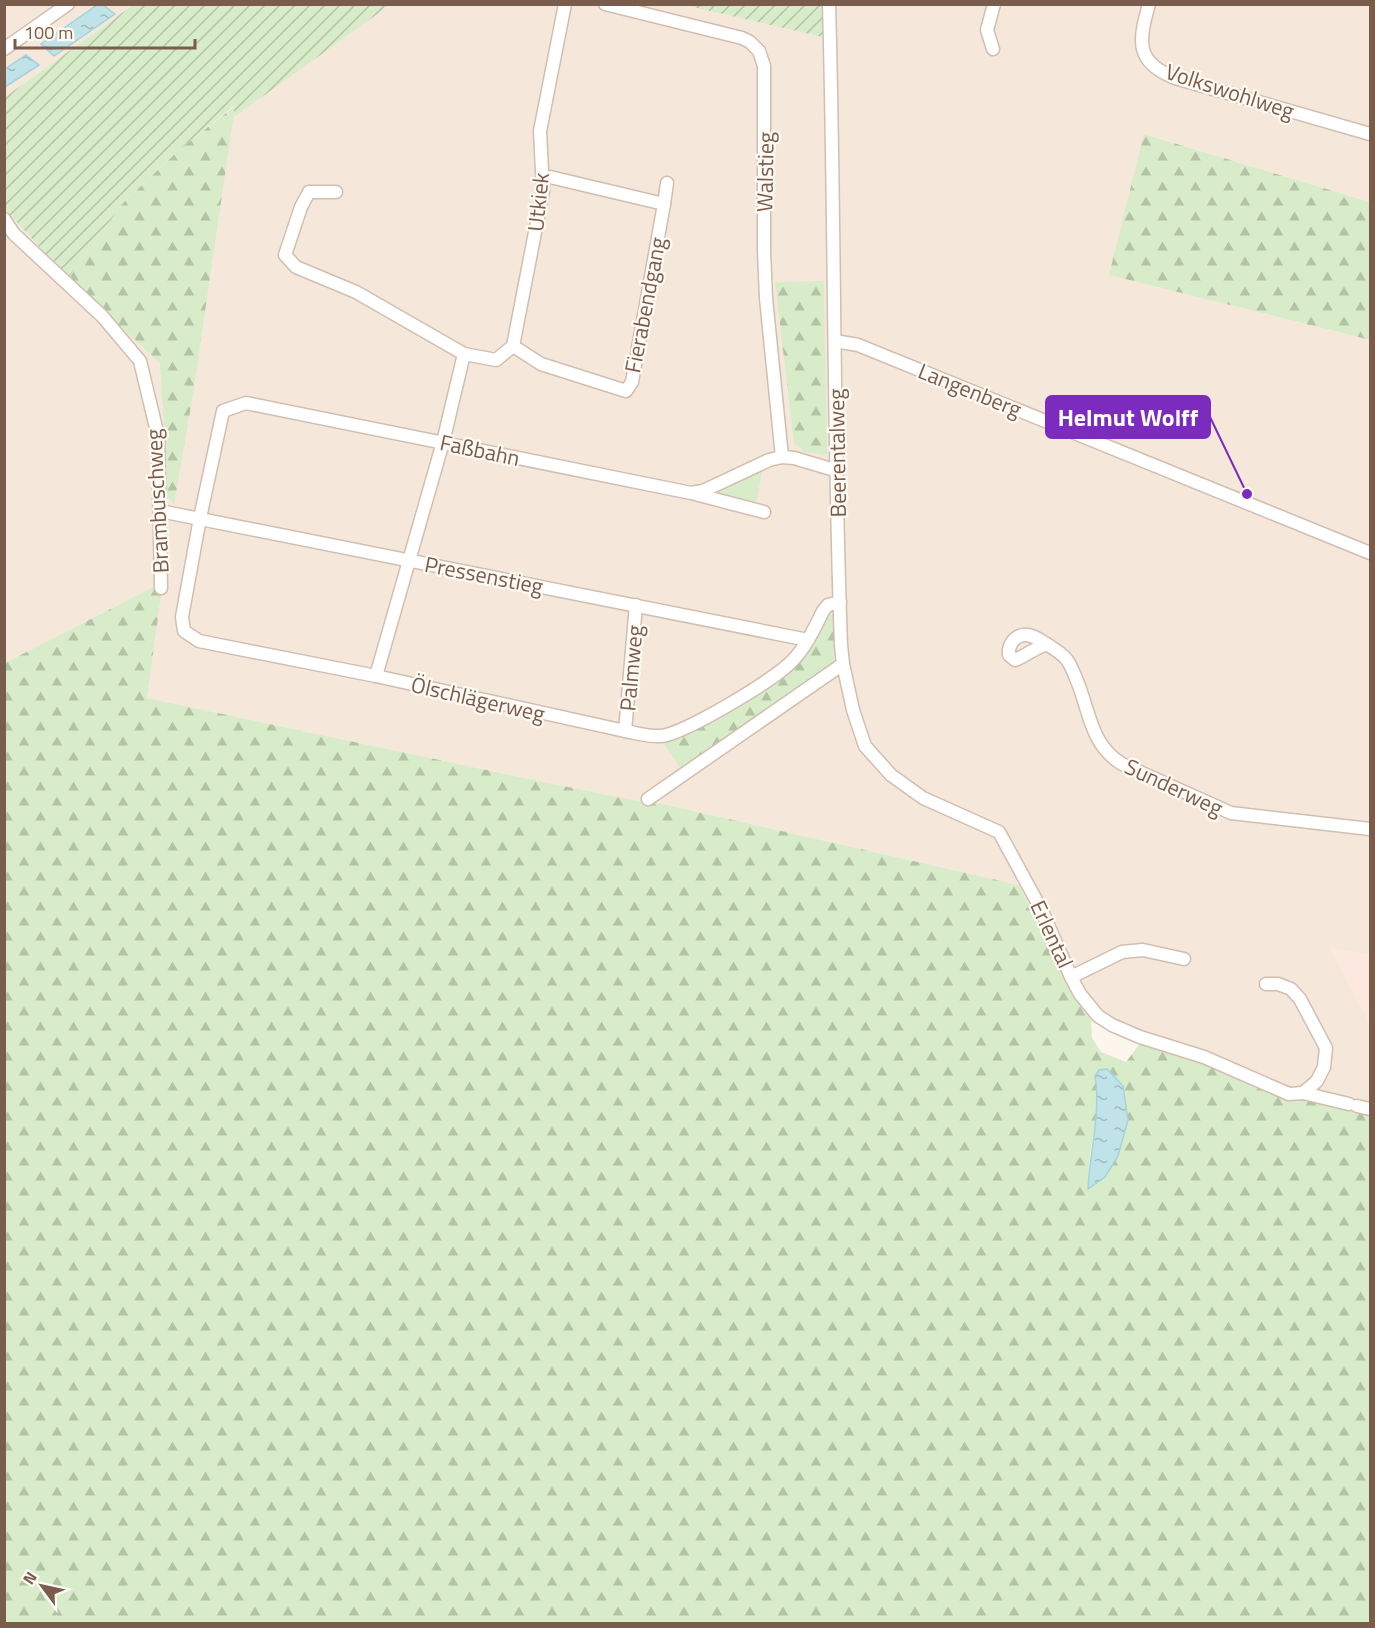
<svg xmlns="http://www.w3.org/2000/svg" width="1375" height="1628" viewBox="0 0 1375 1628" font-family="'Titillium Web',sans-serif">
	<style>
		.residential { fill: #f5e8da; fill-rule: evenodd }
		.commercial { fill: #fde8e0 }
		.green { fill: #d8ecc9 }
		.forest { fill: url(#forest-firs); fill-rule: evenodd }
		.garden { fill: url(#garden-furrows) }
		.water { fill: url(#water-ripples); stroke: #a5d3da; stroke-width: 1.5 }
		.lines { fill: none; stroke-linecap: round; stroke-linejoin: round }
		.minor-casing { stroke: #d1beb0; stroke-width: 15 }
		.minor { stroke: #fff; stroke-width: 12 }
		.labels { text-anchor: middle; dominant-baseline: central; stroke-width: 4.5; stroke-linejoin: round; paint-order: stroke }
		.street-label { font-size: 22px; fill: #7a5c4d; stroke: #fffaf3 }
		.leader { fill: none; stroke: #7b2cbf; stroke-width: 2 }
		.callout-dot { fill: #7b2cbf; stroke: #fffaf3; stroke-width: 2 }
		.callout { fill: #7b2cbf; stroke: #7b2cbf; stroke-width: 2 }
		.callout-label { font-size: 24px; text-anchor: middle; font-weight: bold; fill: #fff }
	</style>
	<defs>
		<pattern id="forest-firs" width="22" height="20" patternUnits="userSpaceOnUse" patternTransform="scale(1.5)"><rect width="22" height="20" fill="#d8ecc9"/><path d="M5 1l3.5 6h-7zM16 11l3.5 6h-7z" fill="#b4c2a5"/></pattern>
		<pattern id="garden-furrows" width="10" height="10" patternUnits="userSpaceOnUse" patternTransform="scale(1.5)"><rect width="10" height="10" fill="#d8ecc9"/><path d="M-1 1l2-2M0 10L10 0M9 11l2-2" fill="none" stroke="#b4c2a5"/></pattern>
		<pattern id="water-ripples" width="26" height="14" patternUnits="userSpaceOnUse" patternTransform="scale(1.5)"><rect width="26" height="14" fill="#bfe3e8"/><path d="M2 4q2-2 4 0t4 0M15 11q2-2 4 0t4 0" fill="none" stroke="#a0bbbe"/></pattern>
	</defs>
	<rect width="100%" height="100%" fill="#fdf6ec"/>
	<!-- residential -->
	<g class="residential">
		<path d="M 5,5 L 133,5 L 5,97 Z"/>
		<path d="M 390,5 L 684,5 L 822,37 L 823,5 L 1370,5 L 1370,202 L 1145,134 L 1110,275 L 1370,340 L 1370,955 L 1330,948 L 1370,1023 L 1370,1109 L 1316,1096 L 1141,1042 L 1091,1020 L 1069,990 L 1019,885 L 654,802 L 633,800 L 553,784 L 147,698 L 163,582 L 5,663 L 5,209 L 68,278 L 123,203 L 235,106 L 234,116 ZM 822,611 L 835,616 L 684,773 L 808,640 Z"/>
	</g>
	<!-- commercial -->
	<path class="commercial" d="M 1329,947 L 1370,955 L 1370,1023 Z"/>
	<!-- green -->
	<path class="green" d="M 764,462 L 755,509 L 714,499 L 718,484 Z"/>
	<!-- forest -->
	<g class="forest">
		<path d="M 235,106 L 193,394 L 174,505 L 164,491 L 164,426 L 160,363 L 68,278 L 123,203 L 181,148 Z"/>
		<path d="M 1144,134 L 1370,202 L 1370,340 L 1109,275 Z"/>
		<path d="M 824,281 L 827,455 L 805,452 L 794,443 L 775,282 Z"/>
		<path d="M 163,582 L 147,698 L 553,784 L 633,800 L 654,802 L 1019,885 L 1069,989 L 1091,1020 L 1092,1038 L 1101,1052 L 1126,1062 L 1141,1042 L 1316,1096 L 1370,1109 L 1370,1623 L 5,1624 L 5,663 ZM 1099,1097 L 1118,1156 L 1105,1177 L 1088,1188 L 1090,1155 Z"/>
		<path d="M 823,611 L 835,616 L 843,664 L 684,773 L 659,737 L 789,664 Z"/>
	</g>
	<!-- garden -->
	<g class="garden">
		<path d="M 133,5 L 390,5 L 234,117 L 234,106 L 181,148 L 123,203 L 68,278 L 5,209 L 5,97 Z"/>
		<path d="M 684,5 L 823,5 L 822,37 Z"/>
	</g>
	<!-- water -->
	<g class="water">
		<path d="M 97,5 L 103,5 L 115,14 L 54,56 L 41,44 Z"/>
		<path d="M 26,55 L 39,65 L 5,87 L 5,69 Z"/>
		<path d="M 1107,1069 L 1123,1086 L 1128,1120 L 1118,1156 L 1105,1177 L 1088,1189 C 1090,1151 1101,1112 1095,1076 L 1099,1070 Z"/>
	</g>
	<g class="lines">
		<!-- minor casing -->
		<g class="minor-casing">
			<g id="minor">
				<path d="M 605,4 L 742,38 L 750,42 L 759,51 L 764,66 L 764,251 L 766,298 L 782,457"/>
				<path d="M 829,4 C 835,218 833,432 841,645 L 843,664 L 853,710 L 865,746 L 891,775 L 923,798 L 999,832 L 1041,909 L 1071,977 L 1080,994 L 1098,1016 L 1112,1025 L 1140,1037 L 1204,1057 L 1289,1094 L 1303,1093 L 1349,1104"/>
				<path d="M 1149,4 C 1139,40 1134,62 1175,78 L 1370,134"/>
				<path d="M 4,49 L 68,4"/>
				<path d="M 993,49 L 987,30 L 994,4"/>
				<path d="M 544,178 L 550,177 L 664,204 L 667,183"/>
				<path d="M 336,192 L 309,192 L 301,207 L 285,255 L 296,267 L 356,292 L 464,354 L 496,360 L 513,346 L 543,191 L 540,131 L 565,4"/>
				<path d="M 4,219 L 14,234 L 102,316 L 140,361 L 158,436 L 161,588"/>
				<path d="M 835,341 L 858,345 L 1370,553"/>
				<path d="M 513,346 L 541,364 L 626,391 L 632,382 L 664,204"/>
				<path d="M 838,471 L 794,458 L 782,457 L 769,460 L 703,491 L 691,493 L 246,403 L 223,411 L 200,518 L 182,617 L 184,631 L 199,641 L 376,676 L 625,731 C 637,733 650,737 661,736 C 684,734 776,679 792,661 C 806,647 814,629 823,611 L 828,605 L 840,602"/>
				<path d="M 695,494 L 764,512"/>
				<path d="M 160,511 L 808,640"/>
				<path d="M 1047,644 C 1035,648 1027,655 1015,660 L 1009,655 C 1008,646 1013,637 1023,635 C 1032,634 1038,639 1045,643 C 1051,647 1062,653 1067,660 C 1070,664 1073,671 1075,676 C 1090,709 1089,744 1122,764 L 1231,813 L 1370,829"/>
				<path d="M 376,676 L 443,442 L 464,354"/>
				<path d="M 625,731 L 636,605"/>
				<path d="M 648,799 L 843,664"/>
				<path d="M 1071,977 L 1122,952 L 1143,950 L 1184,959"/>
				<path d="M 1266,984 L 1278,984 L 1291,989 L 1300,999 L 1326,1048 L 1324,1067 L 1317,1081 L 1303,1093"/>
				<path d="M 1357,1106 L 1370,1109"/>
			</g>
		</g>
		<!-- minor -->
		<use href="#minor" class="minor"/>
	</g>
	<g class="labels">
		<!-- street labels -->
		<g class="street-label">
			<text transform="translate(1230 91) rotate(18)">Volkswohlweg</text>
			<text transform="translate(765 172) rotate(-89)">Walstieg</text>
			<text transform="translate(538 202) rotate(-84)">Utkiek</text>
			<text transform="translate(645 305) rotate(-79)">Fierabendgang</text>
			<text transform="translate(970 390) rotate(22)">Langenberg</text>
			<text transform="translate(480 450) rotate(12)">Faßbahn</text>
			<text transform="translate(837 453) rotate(-91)">Beerentalweg</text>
			<text transform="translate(157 501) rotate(-93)">Brambuschweg</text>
			<text transform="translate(484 575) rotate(11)">Pressenstieg</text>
			<text transform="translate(631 668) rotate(-85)">Palmweg</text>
			<text transform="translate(478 699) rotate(13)">Ölschlägerweg</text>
			<text transform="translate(1174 787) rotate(25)">Sunderweg</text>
			<text transform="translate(1052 934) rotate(65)">Erlental</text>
		</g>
	</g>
	<!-- callouts -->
	<path class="leader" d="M1247 494L1210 417"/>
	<circle class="callout-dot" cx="1247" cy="494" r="6"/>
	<rect class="callout" x="1046" y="396" width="164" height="42" rx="6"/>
	<g class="callout-label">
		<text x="1128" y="426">Helmut Wolff</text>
	</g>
	<!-- border -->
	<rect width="1375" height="1628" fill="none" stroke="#7a5c4d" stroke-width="12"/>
	<!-- north arrow -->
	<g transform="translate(42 1586) rotate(303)" stroke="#fffaf3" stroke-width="4.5" paint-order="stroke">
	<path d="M0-4.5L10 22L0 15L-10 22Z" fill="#7a5c4d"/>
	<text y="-9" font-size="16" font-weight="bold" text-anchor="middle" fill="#7a5c4d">N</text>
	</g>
	<!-- scale -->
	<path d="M15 39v9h180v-9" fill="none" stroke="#7a5c4d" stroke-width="3"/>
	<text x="24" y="39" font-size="18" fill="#7a5c4d" stroke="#fffaf3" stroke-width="4.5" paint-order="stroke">100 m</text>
</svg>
